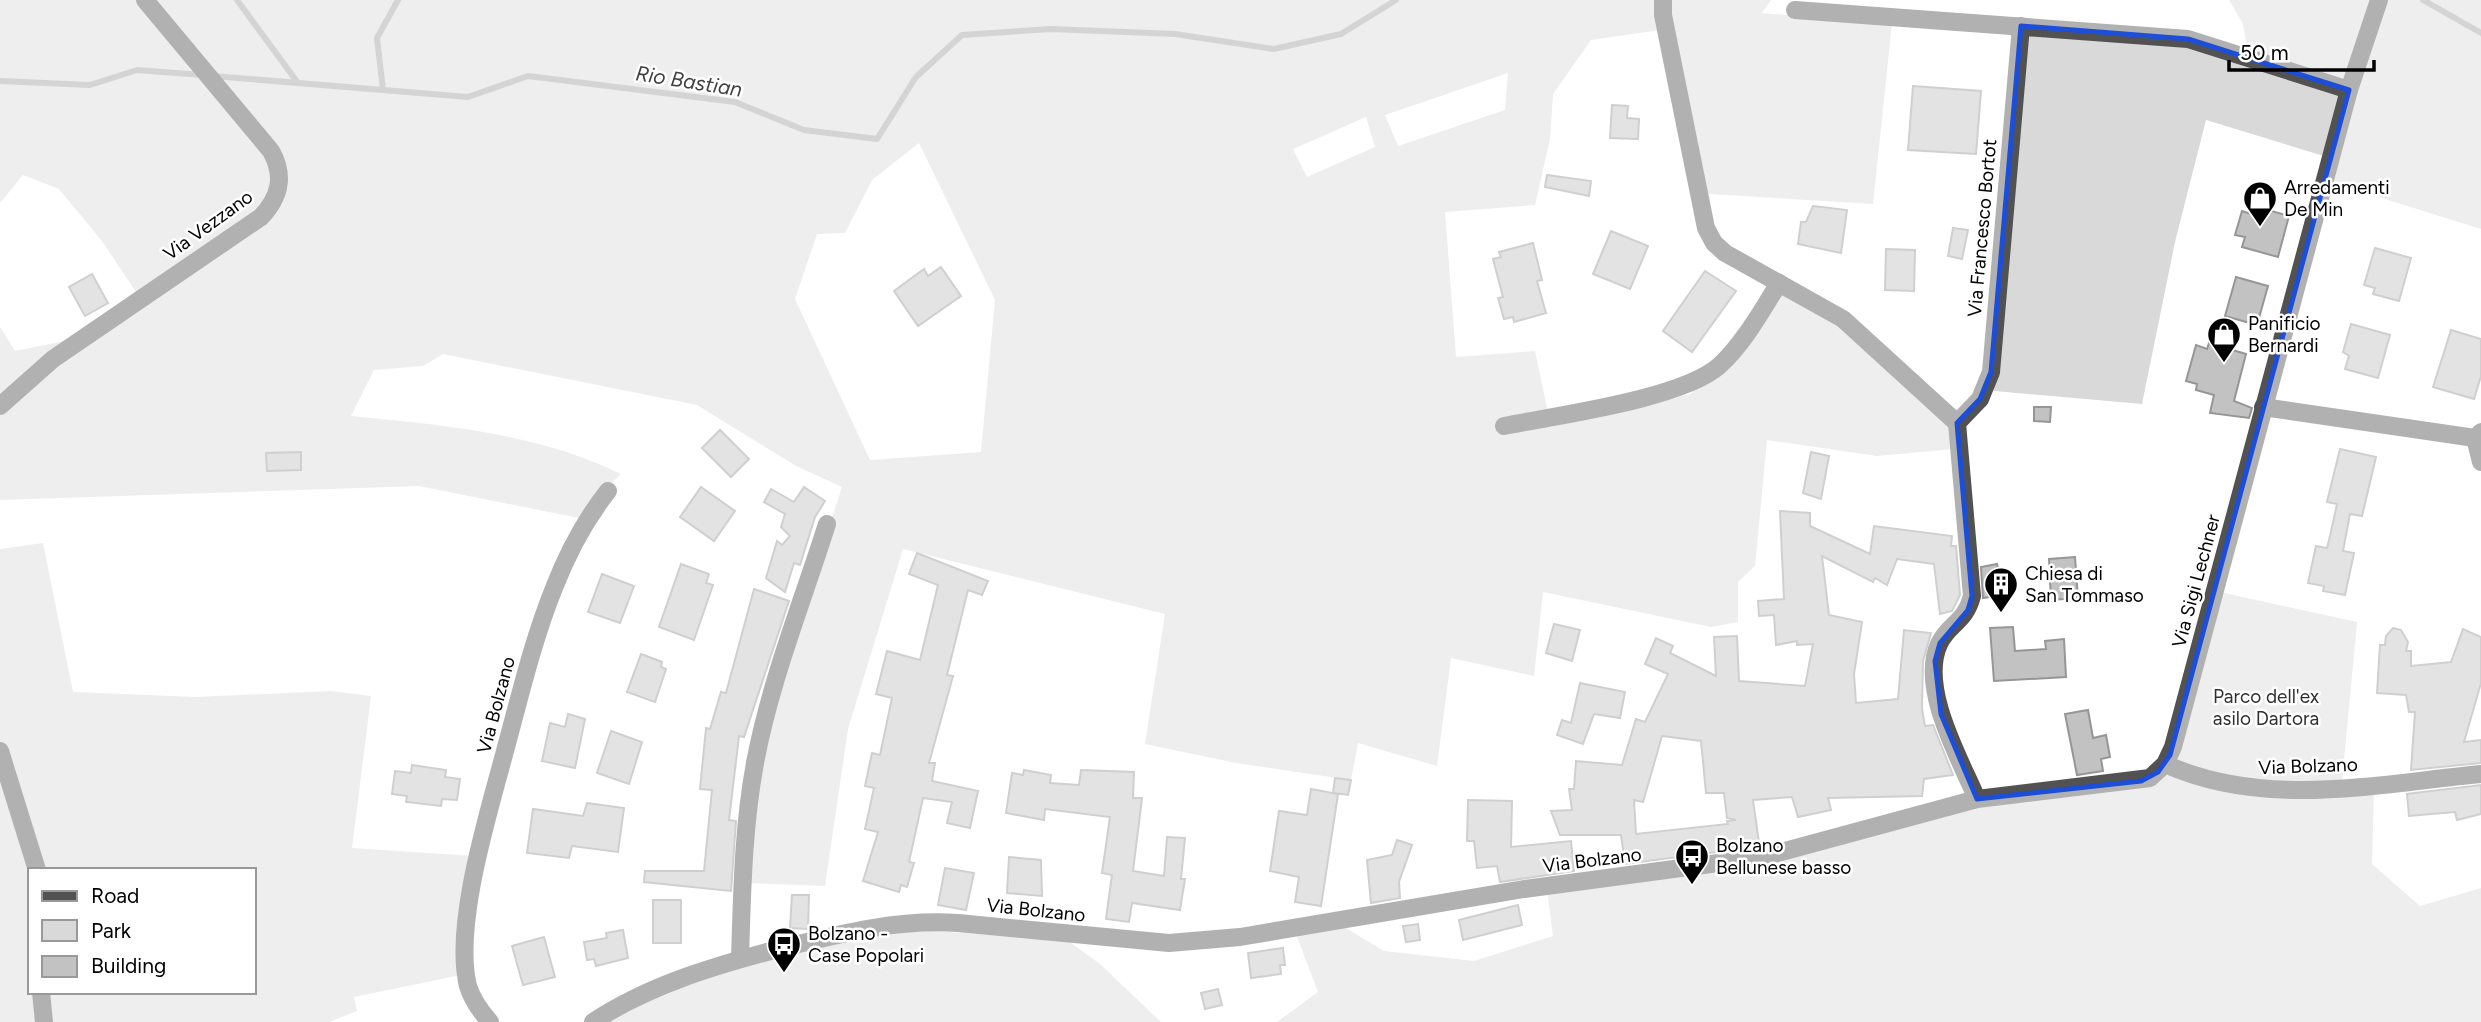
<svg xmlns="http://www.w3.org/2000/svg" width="2481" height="1022" viewBox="0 0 2481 1022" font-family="Figtree,sans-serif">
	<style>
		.green { fill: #d9d9d9; fill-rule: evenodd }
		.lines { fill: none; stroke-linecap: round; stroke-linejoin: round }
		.stream { stroke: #a0a0a0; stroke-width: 6 }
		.building { fill: #c2c2c2; stroke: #969696; stroke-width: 2; fill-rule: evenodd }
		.minor { stroke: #525252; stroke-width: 18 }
		.marked { fill: none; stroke: #1d4ed8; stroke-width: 5; stroke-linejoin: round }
		.labels { text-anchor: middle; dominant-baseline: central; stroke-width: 5; stroke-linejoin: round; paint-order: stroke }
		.poi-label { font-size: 19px; fill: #000; stroke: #fff; text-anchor: start }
		.street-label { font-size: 19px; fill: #000; stroke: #fff }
		.park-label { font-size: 19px; fill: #303030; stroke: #fff }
		.water-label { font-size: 21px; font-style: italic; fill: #414141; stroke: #fff }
	</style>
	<rect width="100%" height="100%" fill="#fff"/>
	<!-- green -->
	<g class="green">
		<path d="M 0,0 L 1771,0 L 1762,13 L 1892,23 L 1873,204 L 1694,193 L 1660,30 L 1591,40 L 1553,94 L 1550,139 L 1535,205 L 1445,212 L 1456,357 L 1535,351 L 1551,427 L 1615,410 L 1691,394 L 1773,281 L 1840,307 L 1934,394 L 1966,448 L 1877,456 L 1767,440 L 1755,566 L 1738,582 L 1738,622 L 1711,627 L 1543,592 L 1534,676 L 1451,658 L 1437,766 L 1358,743 L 1351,780 L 1236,763 L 1145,744 L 1165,614 L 903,549 L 848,729 L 825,886 L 746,883 C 756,746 800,618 842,487 L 796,466 L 697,405 L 443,354 L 423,366 L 374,370 L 351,416 C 442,425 538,433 621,474 L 606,488 L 584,519 L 419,486 L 0,500 L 0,327 L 15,351 L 65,341 L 136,292 L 102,241 L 59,189 L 23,175 L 0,203 ZM 1508,73 L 1505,110 L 1398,146 L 1385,115 ZM 1366,117 L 1375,147 L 1307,177 L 1293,149 ZM 919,143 L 995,300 L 981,452 L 870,460 L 795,299 L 817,234 L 845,233 L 872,180 Z"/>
		<path d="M 2229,0 L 2481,0 L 2481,229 L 2321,179 L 2327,157 L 2206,120 L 2175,242 L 2142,404 L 1994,391 L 2000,212 L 2018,21 L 2247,49 L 2243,24 Z"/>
		<path d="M 43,543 L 73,692 L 195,697 L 331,691 L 371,696 L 352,848 L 474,856 L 461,975 L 354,997 L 357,1011 L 329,1022 L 0,1022 L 0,549 ZM 30,870 L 254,870 L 254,992 L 30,992 Z"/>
		<path d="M 2211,590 L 2357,622 L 2341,793 L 2374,790 L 2372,864 L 2420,906 L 2481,888 L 2481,1022 L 1277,1022 L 1318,992 L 1293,926 L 1331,919 L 1384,951 L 1474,961 L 1553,936 L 1547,890 L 1986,805 L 2160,780 Z"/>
		<path d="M 907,929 L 1067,940 L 1100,964 L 1161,1022 L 609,1022 L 675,987 L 827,943 Z"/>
	</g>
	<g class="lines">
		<!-- stream -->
		<g class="stream">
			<path d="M 237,0 L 298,83"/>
			<path d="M 2423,0 L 2481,33"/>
			<path d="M 213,76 L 468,97 L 528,76 L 735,102 L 804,130 L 877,139 L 916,77 L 962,35 L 1051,29 L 1175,34 L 1274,49 L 1341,34 L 1396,0"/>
			<path d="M 0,81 L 90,85 L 137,70 L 202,75"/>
			<path d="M 383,90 L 377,38 L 398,0"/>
		</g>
	</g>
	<!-- building -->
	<g class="building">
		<path d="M 1913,86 L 1981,91 L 1976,154 L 1908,150 Z"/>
		<path d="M 1612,105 L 1628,106 L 1627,118 L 1639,119 L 1638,139 L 1610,138 Z"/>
		<path d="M 1547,175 L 1591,181 L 1589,196 L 1545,187 Z"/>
		<path d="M 1813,206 L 1847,210 L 1841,253 L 1798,244 L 1801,222 L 1806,222 Z"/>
		<path d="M 2254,206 L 2289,216 L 2278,257 L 2242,247 L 2245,237 L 2235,235 L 2242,211 L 2251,214 Z"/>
		<path d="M 1953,228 L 1968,230 L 1962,259 L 1948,256 Z"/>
		<path d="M 1611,231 L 1648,246 L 1630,289 L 1593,274 Z"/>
		<path d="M 1533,243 L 1542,280 L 1537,281 L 1546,313 L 1514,322 L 1513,317 L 1504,319 L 1498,298 L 1503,297 L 1493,259 L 1501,257 L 1499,252 Z"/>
		<path d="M 2375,248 L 2411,258 L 2399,301 L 2373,294 L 2375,288 L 2364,285 Z"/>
		<path d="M 1886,249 L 1915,250 L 1914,291 L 1885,290 Z"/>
		<path d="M 941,267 L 961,296 L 918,326 L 894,291 L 924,269 L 928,276 Z"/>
		<path d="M 1705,271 L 1736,291 L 1692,352 L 1663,331 Z"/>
		<path d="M 92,274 L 108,303 L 85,316 L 69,287 Z"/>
		<path d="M 2236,277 L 2268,286 L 2257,325 L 2225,316 Z"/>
		<path d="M 2351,324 L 2390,335 L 2378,378 L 2345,369 L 2349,356 L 2343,352 Z"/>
		<path d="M 2451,330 L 2481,339 L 2481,376 L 2474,399 L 2433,387 Z"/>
		<path d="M 2209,343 L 2246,354 L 2234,401 L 2252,408 L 2249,418 L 2210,413 L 2214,395 L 2196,390 L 2197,384 L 2186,381 L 2196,345 L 2207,349 Z"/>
		<path d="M 2034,407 L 2051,407 L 2050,422 L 2034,421 Z"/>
		<path d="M 720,430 L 749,459 L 731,477 L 702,448 Z"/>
		<path d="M 2340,449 L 2376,457 L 2362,516 L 2350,514 L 2343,551 L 2354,553 L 2345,595 L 2323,591 L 2324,586 L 2308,583 L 2316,546 L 2327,548 L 2330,536 L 2337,504 L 2327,502 Z"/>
		<path d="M 301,452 L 301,470 L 267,471 L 266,453 Z"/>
		<path d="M 1811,452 L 1829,456 L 1821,499 L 1803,493 Z"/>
		<path d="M 701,487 L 735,511 L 714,541 L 680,517 Z"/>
		<path d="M 804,487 L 825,501 L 815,517 L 800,565 L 794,563 L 785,592 L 766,578 L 777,541 L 782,545 L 790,536 L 781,527 L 785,514 L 764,502 L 771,489 L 794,502 Z"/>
		<path d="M 1780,511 L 1810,513 L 1810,526 L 1870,554 L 1874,526 L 1952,536 L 1951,546 L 1956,546 L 1960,595 L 1952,611 L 1940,614 L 1934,564 L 1897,559 L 1887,585 L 1875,578 L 1873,582 L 1822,556 L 1829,615 L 1862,622 L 1854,674 L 1856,703 L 1898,699 L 1904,630 L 1931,633 L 1923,661 L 1922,709 L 1925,726 L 1933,725 L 1953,775 L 1924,779 L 1922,796 L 1828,798 L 1831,810 L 1798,817 L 1792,797 L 1753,800 L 1759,843 L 1716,849 L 1717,852 L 1625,864 L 1621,835 L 1560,835 L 1551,811 L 1572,810 L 1569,789 L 1574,789 L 1576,761 L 1622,765 L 1636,719 L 1645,722 L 1668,674 L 1645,664 L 1656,638 L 1673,646 L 1670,653 L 1716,676 L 1714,637 L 1737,636 L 1739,681 L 1805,686 L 1813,644 L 1797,645 L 1797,641 L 1776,645 L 1774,615 L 1759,616 L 1758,601 L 1784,599 ZM 1662,736 L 1701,741 L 1706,793 L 1724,793 L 1727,818 L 1736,820 L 1727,821 L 1728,824 L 1636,834 L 1634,800 L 1643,802 Z"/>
		<path d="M 917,553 L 988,581 L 982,595 L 968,590 L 947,675 L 953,676 L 929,763 L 935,763 L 932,781 L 978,791 L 970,828 L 947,823 L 952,802 L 923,798 L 909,862 L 914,863 L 907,887 L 901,885 L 899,892 L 863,881 L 878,832 L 865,829 L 874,788 L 865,786 L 872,753 L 880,755 L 892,698 L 876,694 L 887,651 L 920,660 L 938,585 L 909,574 Z"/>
		<path d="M 2075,557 L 2078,598 L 2051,600 L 2049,559 Z"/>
		<path d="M 681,564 L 709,574 L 706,583 L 713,585 L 694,640 L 659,627 Z"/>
		<path d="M 1997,564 L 2003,595 L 1983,598 L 1981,567 Z"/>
		<path d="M 602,574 L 634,586 L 620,623 L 588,612 Z"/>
		<path d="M 754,589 L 789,601 L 744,737 L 739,736 L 729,820 L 736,821 L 731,891 L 644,882 L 645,871 L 704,871 L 712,790 L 700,789 L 706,728 L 710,729 L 721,692 L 726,693 Z"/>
		<path d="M 1554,624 L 1580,630 L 1572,661 L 1546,653 Z"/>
		<path d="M 2013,627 L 2015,651 L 2046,649 L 2045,641 L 2064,639 L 2066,677 L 1994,681 L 1990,628 Z"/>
		<path d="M 2393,628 L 2401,630 L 2408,642 L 2406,651 L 2411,651 L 2411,666 L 2451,662 L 2463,629 L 2481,637 L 2481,683 L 2464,742 L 2481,740 L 2481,763 L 2411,770 L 2415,712 L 2409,712 L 2406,695 L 2377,693 L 2380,645 L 2385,645 L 2386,636 Z"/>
		<path d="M 641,654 L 662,662 L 661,667 L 666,669 L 655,702 L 627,692 Z"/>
		<path d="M 1580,683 L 1625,692 L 1620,718 L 1594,714 L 1583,744 L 1557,735 L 1562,720 L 1571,723 Z"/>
		<path d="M 2088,710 L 2093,738 L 2106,735 L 2110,757 L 2101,759 L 2103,771 L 2077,775 L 2065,714 Z"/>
		<path d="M 568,714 L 585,719 L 575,768 L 542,761 L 550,723 L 565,727 Z"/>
		<path d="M 611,731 L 642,742 L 629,784 L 597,773 Z"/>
		<path d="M 412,765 L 446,770 L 445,777 L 460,779 L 457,800 L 442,799 L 441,806 L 406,802 L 407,796 L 392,794 L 395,771 L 411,773 Z"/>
		<path d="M 1024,770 L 1051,775 L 1050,783 L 1079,785 L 1081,770 L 1134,772 L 1133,798 L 1142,798 L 1133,871 L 1164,876 L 1167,837 L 1185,838 L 1181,879 L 1185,879 L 1180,910 L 1132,903 L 1129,922 L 1106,919 L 1112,875 L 1102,873 L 1110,817 L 1045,809 L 1044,820 L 1006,813 L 1012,773 L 1023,775 Z"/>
		<path d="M 1335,778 L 1351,780 L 1348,795 L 1333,793 Z"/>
		<path d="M 2481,785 L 2481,814 L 2457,820 L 2455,812 L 2409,816 L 2407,794 Z"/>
		<path d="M 1311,789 L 1338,794 L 1321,906 L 1295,902 L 1299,877 L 1270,871 L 1279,811 L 1307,815 Z"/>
		<path d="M 1468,800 L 1512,801 L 1511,847 L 1571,841 L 1574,871 L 1500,882 L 1497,866 L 1477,868 L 1474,841 L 1467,841 Z"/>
		<path d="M 587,803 L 624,808 L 618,852 L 572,846 L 569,858 L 527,853 L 533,809 L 583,816 Z"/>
		<path d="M 1397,840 L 1412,845 L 1399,882 L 1400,898 L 1371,903 L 1367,860 L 1392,855 Z"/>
		<path d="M 1009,857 L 1041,860 L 1042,896 L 1007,893 Z"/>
		<path d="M 945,868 L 974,873 L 966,910 L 938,905 Z"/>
		<path d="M 792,895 L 809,895 L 808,929 L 790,928 Z"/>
		<rect x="653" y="900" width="28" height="43"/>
		<path d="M 1518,905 L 1522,925 L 1463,940 L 1459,920 Z"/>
		<path d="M 1418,924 L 1420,940 L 1406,942 L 1403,926 Z"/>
		<path d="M 623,930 L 628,958 L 596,966 L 594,959 L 587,960 L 584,942 L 607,938 L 606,933 Z"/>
		<path d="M 544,937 L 555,977 L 523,985 L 512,946 Z"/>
		<path d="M 1283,948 L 1285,965 L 1280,965 L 1281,974 L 1251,978 L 1248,953 Z"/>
		<path d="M 1218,989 L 1222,1005 L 1205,1009 L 1201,993 Z"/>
	</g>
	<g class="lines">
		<!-- minor -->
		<g class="minor">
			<path d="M 1663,0 L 1663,15 L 1706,228 L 1714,243 L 1725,253 L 1843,319 L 1957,423"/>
			<path d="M 1795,10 L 2188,39 L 2349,90"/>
			<path d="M 0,406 L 53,359 L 261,217 C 280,197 285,176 271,151 L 145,0"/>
			<path d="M 2263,407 L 2475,438 L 2481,432"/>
			<path d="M 1504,426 C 1558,415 1681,399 1719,366 C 1744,343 1761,312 1779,283"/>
			<path d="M 2475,438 L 2481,462"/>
			<path d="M 0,751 L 37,870"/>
			<path d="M 2165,764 C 2265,809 2376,784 2481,774"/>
			<path d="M 1977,799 C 1960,759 1919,688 1939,644 C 1949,623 1965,623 1972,596 L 1957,423 L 1980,399 L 1991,372 L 2021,26"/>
			<path d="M 740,959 C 742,894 743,828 755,763 C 770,682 802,603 827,524"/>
			<path d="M 41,992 L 44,1022"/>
			<path d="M 490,1022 C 481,1012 472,999 468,986 C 453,925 489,812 505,751 C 520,696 533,640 554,588 C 568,552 585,520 608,491"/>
			<path d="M 593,1022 C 649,985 714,966 778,949 C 839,934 895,919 958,923 L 1169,943 L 1240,937 L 1524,889 L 1763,857 L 1977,799 L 2150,778 L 2165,764 L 2173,747 L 2349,90 L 2379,0"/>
		</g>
	</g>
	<!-- marked area -->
	<path d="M0 0H2481V1022H0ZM 2021,26 L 2188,39 L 2349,90 L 2170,755 L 2158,772 L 2141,781 L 1977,799 L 1941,714 L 1935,661 L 1940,643 L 1968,610 L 1972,596 L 1957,423 L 1980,399 L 1991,372 Z" fill="#fff" fill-opacity=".55" fill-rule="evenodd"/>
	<path class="marked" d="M 2021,26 L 2188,39 L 2349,90 L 2170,755 L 2158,772 L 2141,781 L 1977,799 L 1941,714 L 1935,661 L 1940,643 L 1968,610 L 1972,596 L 1957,423 L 1980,399 L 1991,372 Z"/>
	<!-- icons -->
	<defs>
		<g id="shop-pin" transform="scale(1.75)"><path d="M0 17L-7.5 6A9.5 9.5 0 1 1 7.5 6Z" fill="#000" stroke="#fff"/><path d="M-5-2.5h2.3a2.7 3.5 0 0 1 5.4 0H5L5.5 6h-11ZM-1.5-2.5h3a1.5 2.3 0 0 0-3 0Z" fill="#fff"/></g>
		<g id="building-pin" transform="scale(1.75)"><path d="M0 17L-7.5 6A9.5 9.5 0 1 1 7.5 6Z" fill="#000" stroke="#fff"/><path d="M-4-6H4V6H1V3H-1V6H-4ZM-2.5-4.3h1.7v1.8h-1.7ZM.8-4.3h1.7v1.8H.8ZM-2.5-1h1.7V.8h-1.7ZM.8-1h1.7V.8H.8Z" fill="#fff"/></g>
		<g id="bus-pin" transform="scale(1.75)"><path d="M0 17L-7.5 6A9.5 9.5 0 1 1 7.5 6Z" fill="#000" stroke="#fff"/><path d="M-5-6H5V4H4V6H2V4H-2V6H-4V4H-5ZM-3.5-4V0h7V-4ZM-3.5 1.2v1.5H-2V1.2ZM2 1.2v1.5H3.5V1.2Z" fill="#fff"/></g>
	</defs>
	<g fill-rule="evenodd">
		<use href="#shop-pin" x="2260" y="198"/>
		<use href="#shop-pin" x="2224" y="334"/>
		<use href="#building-pin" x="2001" y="584"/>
		<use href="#bus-pin" x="1692" y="856"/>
		<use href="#bus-pin" x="784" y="944"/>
	</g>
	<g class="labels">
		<!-- poi labels -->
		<g class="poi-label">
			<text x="2284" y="187">Arredamenti<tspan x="2284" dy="22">De Min</tspan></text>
			<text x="2248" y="323">Panificio<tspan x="2248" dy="22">Bernardi</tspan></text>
			<text x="2025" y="573">Chiesa di<tspan x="2025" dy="22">San Tommaso</tspan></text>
			<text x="1716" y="845">Bolzano<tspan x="1716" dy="22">Bellunese basso</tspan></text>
			<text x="808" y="933">Bolzano -<tspan x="808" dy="22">Case Popolari</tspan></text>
		</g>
		<!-- street labels -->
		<g class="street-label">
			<text transform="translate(208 225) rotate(-36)">Via Vezzano</text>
			<text transform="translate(1982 228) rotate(-85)">Via Francesco Bortot</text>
			<text transform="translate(2196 581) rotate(-75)">Via Sigi Lechner</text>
			<text transform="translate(496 705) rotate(-75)">Via Bolzano</text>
			<text transform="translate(2308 766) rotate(-2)">Via Bolzano</text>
			<text transform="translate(1592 860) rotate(-7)">Via Bolzano</text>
			<text transform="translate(1036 910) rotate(6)">Via Bolzano</text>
		</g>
		<!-- park labels -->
		<g class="park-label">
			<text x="2266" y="696">Parco dell'ex<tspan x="2266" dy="22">asilo Dartora</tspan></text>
		</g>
		<!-- water labels -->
		<g class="water-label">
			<text transform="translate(689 81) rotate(9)">Rio Bastian</text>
		</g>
	</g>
	<!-- legend -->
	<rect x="28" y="868" width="228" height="126" fill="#ffffff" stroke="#999999" stroke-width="2"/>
	<rect x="42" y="891" width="35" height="10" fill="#525252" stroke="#999999" stroke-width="2"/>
	<text x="91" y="903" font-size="21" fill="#000000">Road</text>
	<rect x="42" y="920" width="35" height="21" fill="#d9d9d9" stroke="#999999" stroke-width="2"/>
	<text x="91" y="938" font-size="21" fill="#000000">Park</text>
	<rect x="42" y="956" width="35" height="21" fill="#c2c2c2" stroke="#999999" stroke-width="2"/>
	<text x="91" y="973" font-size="21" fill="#000000">Building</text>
	<!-- scale -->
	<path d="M2229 60v10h145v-10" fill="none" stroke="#000000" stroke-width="3.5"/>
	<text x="2240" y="60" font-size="21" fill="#000000" stroke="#ffffff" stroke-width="5" paint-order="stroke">50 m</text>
</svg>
